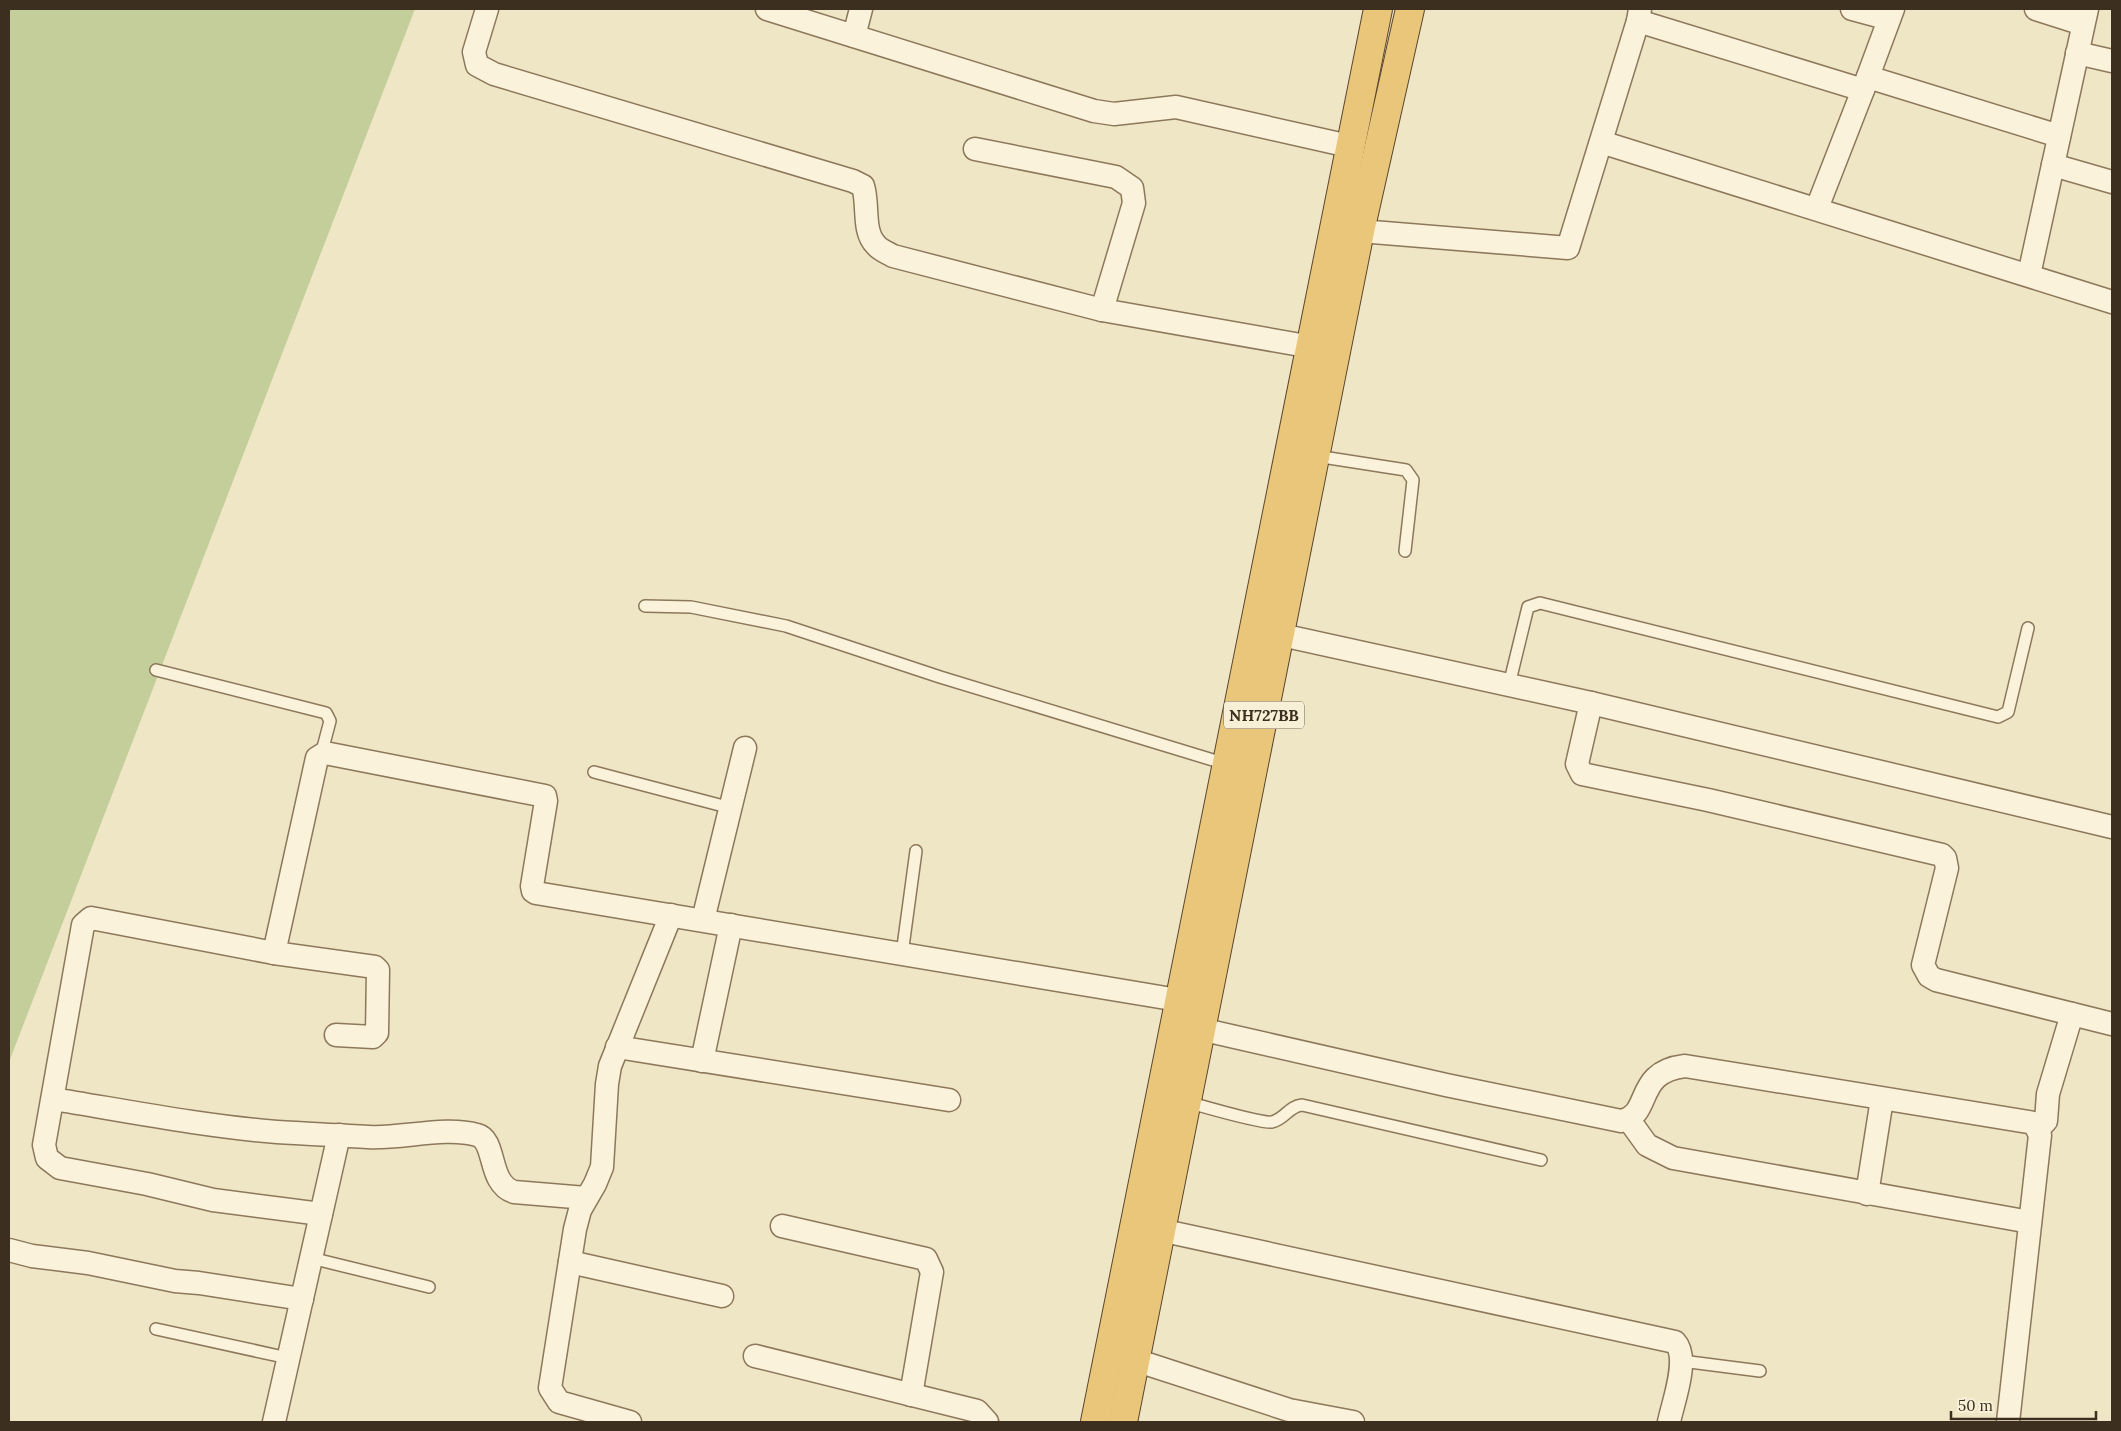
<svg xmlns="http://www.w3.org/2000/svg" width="2121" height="1431" viewBox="0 0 2121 1431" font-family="Lora,serif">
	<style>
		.green { fill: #c4ce9a }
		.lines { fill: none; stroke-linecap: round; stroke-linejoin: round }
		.service-casing { stroke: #8c785b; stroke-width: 14 }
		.minor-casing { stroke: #8c785b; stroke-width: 25 }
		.trunk-casing { stroke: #5a462f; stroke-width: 30 }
		.service { stroke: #faf2da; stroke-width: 11 }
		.minor { stroke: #faf2da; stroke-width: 22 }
		.trunk { stroke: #e9c67a; stroke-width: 28 }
		.labels { text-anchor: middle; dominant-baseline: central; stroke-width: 5; stroke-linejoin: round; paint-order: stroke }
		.shield { fill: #f7f0d6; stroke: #746956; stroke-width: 1 }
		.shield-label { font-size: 16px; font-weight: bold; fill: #3c2f1f }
	</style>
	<rect width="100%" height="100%" fill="#efe6c6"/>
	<!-- green -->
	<path class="green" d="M 9,9 L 415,9 L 9,1062 Z"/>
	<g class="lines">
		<!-- service casing -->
		<g class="service-casing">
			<g id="service">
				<path d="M 1316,456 L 1406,470 L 1413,480 L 1405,551"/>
				<path d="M 645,606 L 691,607 L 786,626 L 940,677 L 1226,764"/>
				<path d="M 156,670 L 326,713 L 330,721 L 321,755"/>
				<path d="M 1509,685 L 1528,607 L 1540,603 L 1998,717 L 2008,712 L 2028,628"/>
				<path d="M 594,772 L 731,808"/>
				<path d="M 902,954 L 916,851"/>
				<path d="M 1187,1102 C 1202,1106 1262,1124 1272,1122 C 1285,1119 1289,1106 1302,1105 L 1541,1160"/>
				<path d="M 311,1258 L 429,1287"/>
				<path d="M 156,1329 L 288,1358"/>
				<path d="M 1682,1361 L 1760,1371"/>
			</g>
		</g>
		<!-- minor casing -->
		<g class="minor-casing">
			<g id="minor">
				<path d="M 487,9 L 474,52 L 477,65 L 494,74 L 853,181 L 863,186 C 869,205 862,231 876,245 C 880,250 888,253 893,256 L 1102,310 L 1312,347"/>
				<path d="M 767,9 L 1094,111 L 1114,114 L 1176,107 L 1349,146"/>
				<path d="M 1640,9 L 1638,21 L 1863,90 L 1893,9"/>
				<path d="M 1852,9 L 1889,19"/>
				<path d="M 2036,9 L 2083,24"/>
				<path d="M 854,36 L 861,9"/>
				<path d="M 2077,53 L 2112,61"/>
				<path d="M 1868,77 L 2059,136"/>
				<path d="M 1601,142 L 2112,302"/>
				<path d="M 975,149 L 1116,177 L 1132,188 L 1134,203 L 1102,310"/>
				<path d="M 2053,165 L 2112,182"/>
				<path d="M 1817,208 L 1863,90"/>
				<path d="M 1360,231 L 1568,248 L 1638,21"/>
				<path d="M 2029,275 L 2087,9"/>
				<path d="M 1263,631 L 1591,703 L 2112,827"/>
				<path d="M 1591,703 L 1577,764 L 1582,774 L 1708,800 L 1942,855 L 1945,858 L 1947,868 L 1923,965 L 1929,976 L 1936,980 L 2112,1024"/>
				<path d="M 703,920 L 745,748"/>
				<path d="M 274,953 L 91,918 L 83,925 L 44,1145 L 47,1158 L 60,1168 L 147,1184 L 213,1200 L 321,1214"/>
				<path d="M 1200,1029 L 1446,1085 L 1621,1121 C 1653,1115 1633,1072 1685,1066 L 2034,1123 L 2040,1135 L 2008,1422"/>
				<path d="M 336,1035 L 373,1037 L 377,1033 L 378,970 L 375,967 L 274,953 L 317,758 L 325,753 L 545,796 L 546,801 L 532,886 L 533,891 L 536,893 L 1178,1000"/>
				<path d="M 617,1047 L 949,1100"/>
				<path d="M 702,1061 L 731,925"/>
				<path d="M 53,1099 C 127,1111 202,1126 277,1132 C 308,1134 338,1135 368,1137 C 402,1139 445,1126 477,1135 C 497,1140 487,1183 514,1192 L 586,1198"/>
				<path d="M 1629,1120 L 1647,1145 L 1673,1158 L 2030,1222"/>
				<path d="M 2038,1129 L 2046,1121 L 2048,1094 L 2072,1014"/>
				<path d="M 1867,1194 L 1882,1099"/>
				<path d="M 782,1226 L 926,1259 L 932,1272 L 911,1395"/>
				<path d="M 1160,1230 L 1675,1342 C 1690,1358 1673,1402 1669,1422"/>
				<path d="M 9,1250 L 32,1256 L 88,1263 L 175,1281 L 199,1283 L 302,1299"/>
				<path d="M 570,1262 L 722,1296"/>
				<path d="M 755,1356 L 977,1411 L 987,1422"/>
				<path d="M 1135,1360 L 1289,1410 L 1353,1422"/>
				<path d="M 274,1422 L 339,1135"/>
				<path d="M 630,1422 L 559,1402 L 550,1388 L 575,1229 L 580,1210 L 595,1184 L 602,1167 L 607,1084 L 610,1066 L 671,915"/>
			</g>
		</g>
		<!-- trunk casing -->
		<g class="trunk-casing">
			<g id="trunk">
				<path d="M 1095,1422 L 1378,9"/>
				<path d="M 1123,1422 L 1360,231 L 1410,9"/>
			</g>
		</g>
		<!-- service -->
		<use href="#service" class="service"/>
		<!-- minor -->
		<use href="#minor" class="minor"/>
		<!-- trunk -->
		<use href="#trunk" class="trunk"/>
	</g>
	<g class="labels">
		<!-- shield labels -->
		<rect class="shield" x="1224" y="701.5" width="80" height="27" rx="4"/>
		<g class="shield-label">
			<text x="1264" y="715">NH727BB</text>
		</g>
	</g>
	<!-- border -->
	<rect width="2121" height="1431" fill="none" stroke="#3c2f1f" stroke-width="20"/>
	<!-- scale -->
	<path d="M1951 1411v8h145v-8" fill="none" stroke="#3c2f1f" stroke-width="2.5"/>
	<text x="1958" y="1411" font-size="15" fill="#3c2f1f" stroke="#f7f0d6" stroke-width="4" paint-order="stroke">50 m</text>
</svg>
